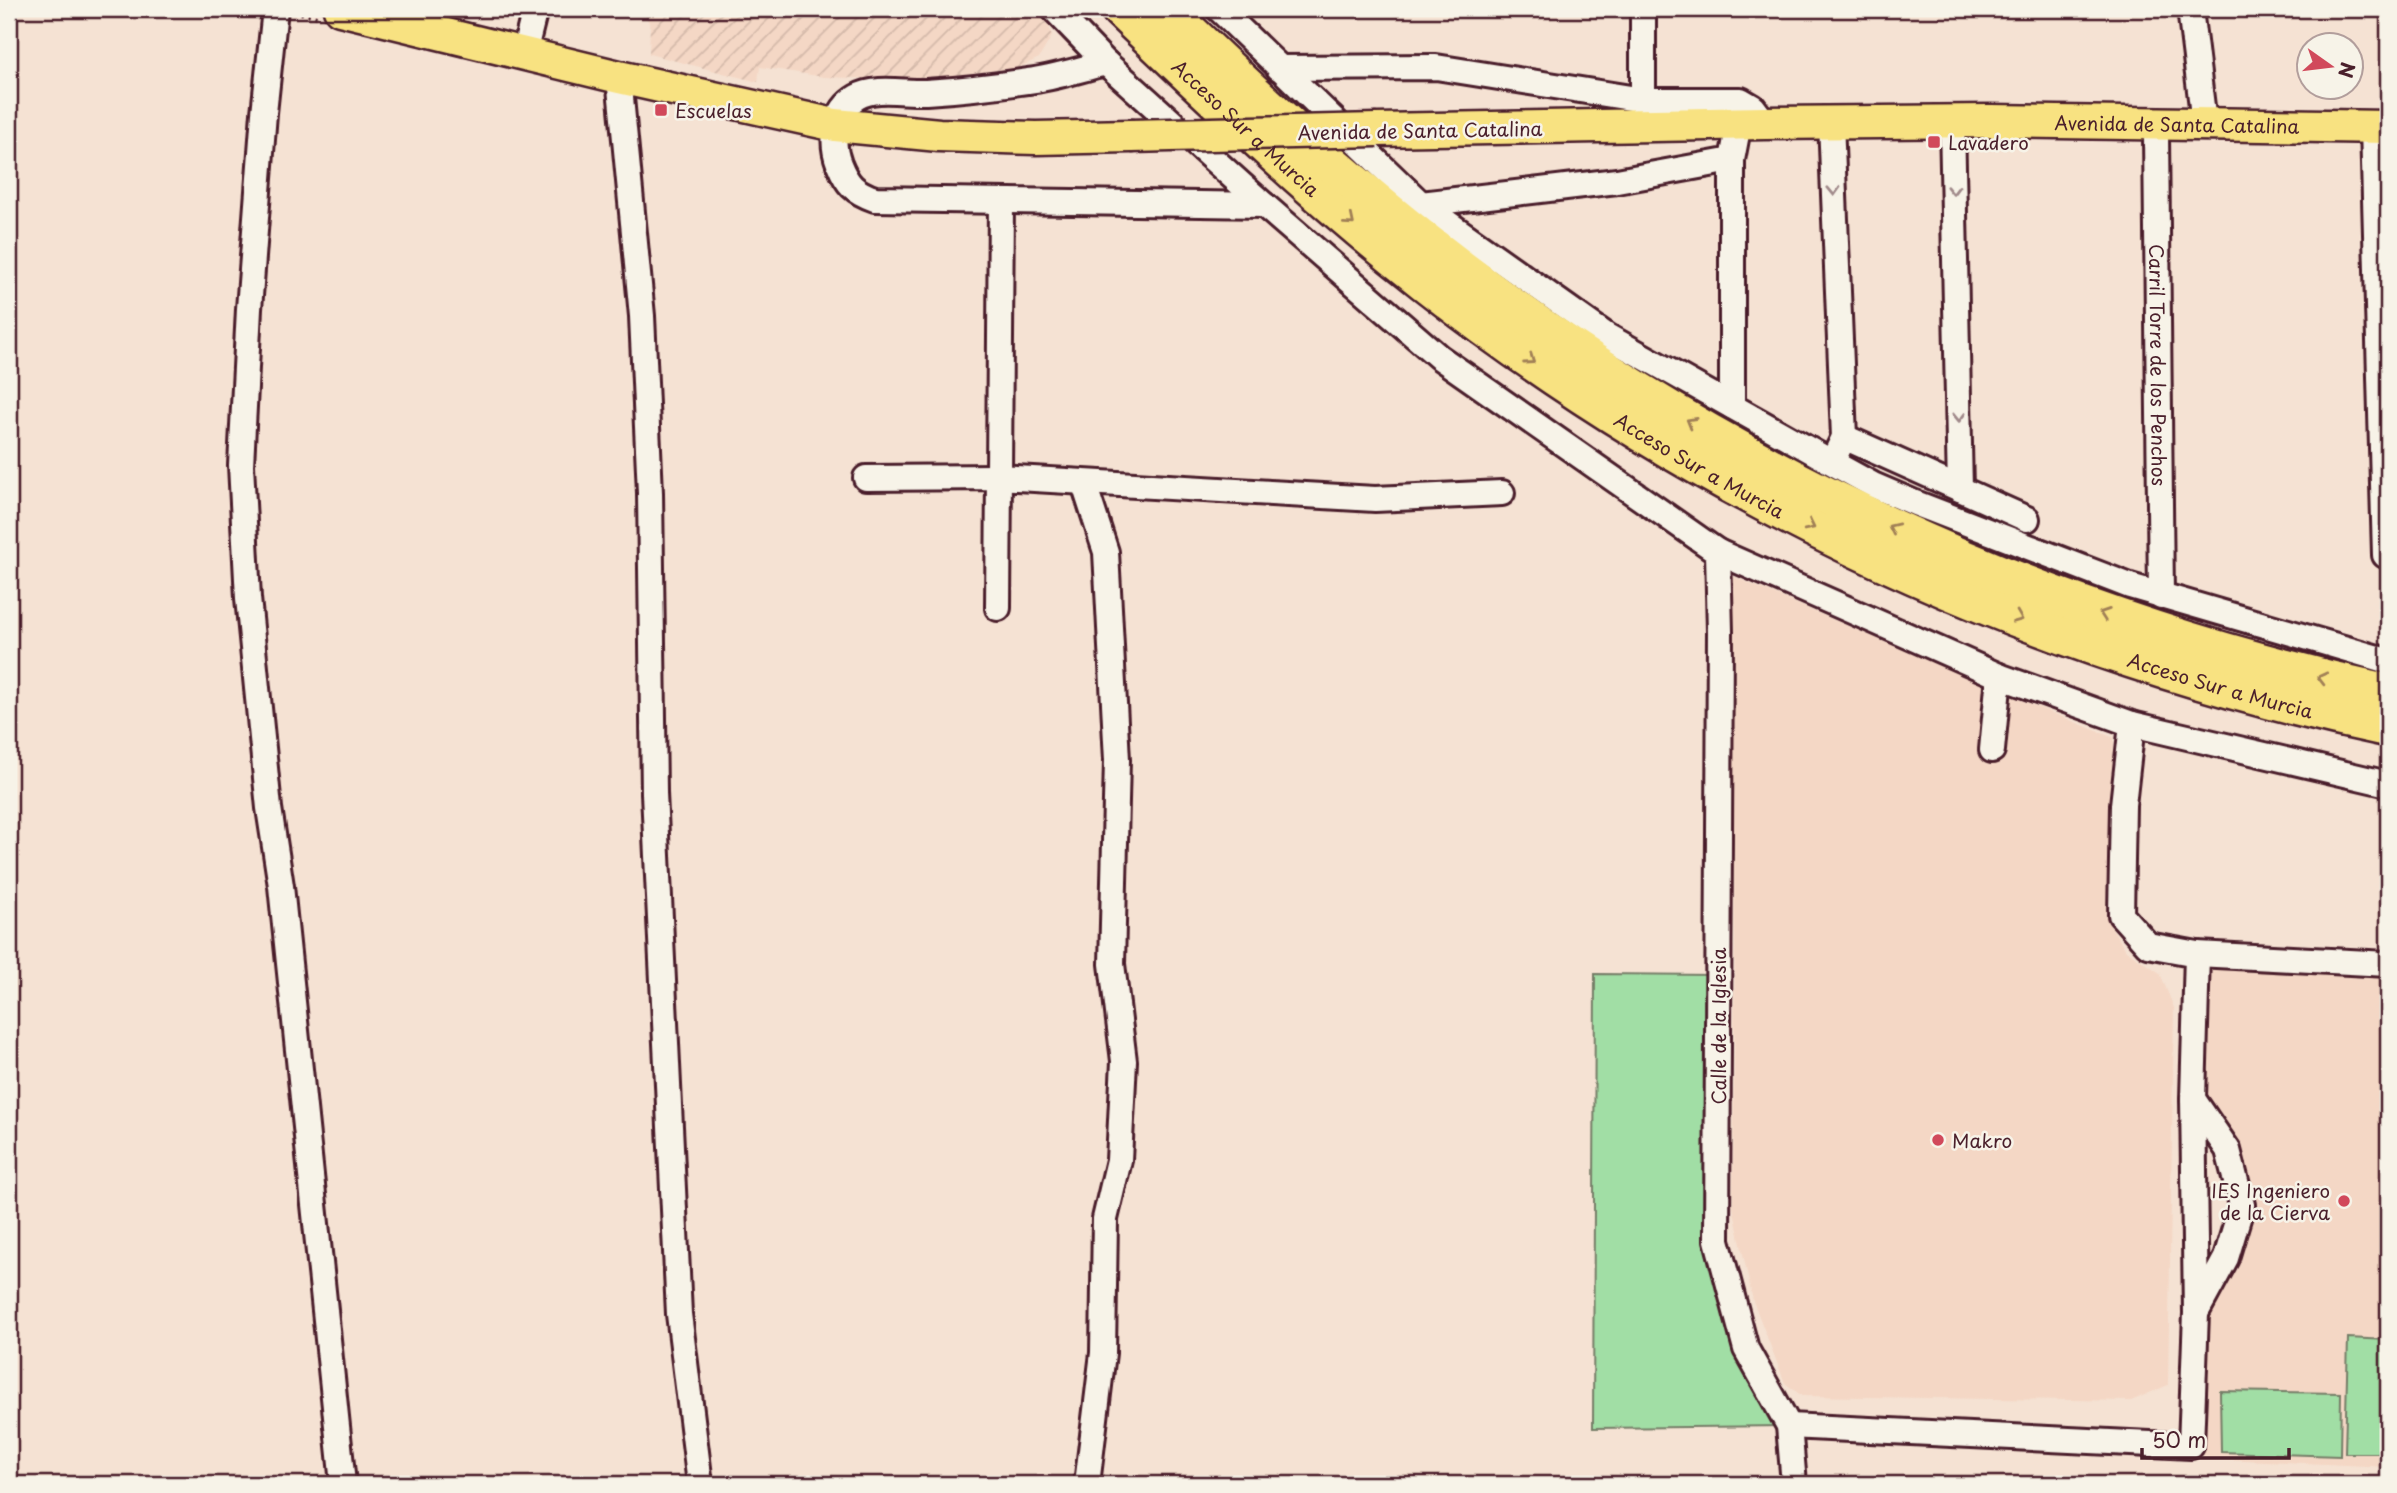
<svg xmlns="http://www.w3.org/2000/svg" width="2397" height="1493" viewBox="0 0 2397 1493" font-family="'Playpen Sans',sans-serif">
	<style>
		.built { fill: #f4d7c5 }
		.industrial { fill: url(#industrial-furrows) }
		.park { fill: #a1dea5; stroke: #767e68; stroke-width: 2 }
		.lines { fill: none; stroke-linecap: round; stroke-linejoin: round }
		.minor-casing { stroke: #4a1f2b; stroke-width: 30 }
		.major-casing { stroke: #4a1f2b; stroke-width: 37 }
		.highway-casing { stroke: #4a1f2b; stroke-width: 42 }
		.path { stroke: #4a1f2b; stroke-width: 3.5; stroke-dasharray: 2 5; stroke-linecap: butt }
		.minor { stroke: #f7f3e8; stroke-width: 24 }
		.major { stroke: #f8e281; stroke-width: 32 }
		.highway { stroke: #f8e281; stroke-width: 37 }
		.major-bridge-casing { stroke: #4a1f2b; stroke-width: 37; stroke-linecap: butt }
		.major-bridge { stroke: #f8e281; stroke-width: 32 }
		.oneway { stroke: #a0898a }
		.oneway2 { stroke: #a18056 }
		.poi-dot { fill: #d1495b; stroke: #f7f3e8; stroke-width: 2.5 }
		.labels { text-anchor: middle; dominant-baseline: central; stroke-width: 5; stroke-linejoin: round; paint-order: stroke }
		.poi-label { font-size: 19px; fill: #4a1f2b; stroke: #f7f3e8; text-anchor: start }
		.street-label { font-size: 19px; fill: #4a1f2b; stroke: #f7f3e8 }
	</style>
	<defs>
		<pattern id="industrial-furrows" width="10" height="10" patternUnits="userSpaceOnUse" patternTransform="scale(1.75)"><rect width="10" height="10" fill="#f4d7c5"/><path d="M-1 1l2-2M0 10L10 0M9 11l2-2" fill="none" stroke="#d3b8a9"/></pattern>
	</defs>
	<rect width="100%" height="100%" fill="#f5e2d3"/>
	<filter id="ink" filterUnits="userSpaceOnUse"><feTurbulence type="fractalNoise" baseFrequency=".0143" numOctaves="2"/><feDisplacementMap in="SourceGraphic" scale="14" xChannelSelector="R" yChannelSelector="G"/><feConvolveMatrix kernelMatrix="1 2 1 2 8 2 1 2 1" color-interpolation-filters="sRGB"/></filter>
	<g filter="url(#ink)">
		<!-- built -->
		<g class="built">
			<path d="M 1730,575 L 1977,682 L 2114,738 L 2110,925 L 2126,950 L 2160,973 L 2174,1008 L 2168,1385 L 2131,1401 L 1802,1396 L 1785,1383 L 1753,1301 L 1733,1207 L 1735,942 Z"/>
			<path d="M 2210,966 L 2388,977 L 2388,1467 L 2203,1458 L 2206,1309 L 2250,1190 L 2245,1161 L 2233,1137 L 2206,1099 Z"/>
		</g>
		<!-- industrial -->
		<path class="industrial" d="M 643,9 L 1042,9 L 1045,12 L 1052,36 L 1039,58 L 1018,68 L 911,80 L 824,77 L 760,67 L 758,82 L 649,54 L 650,25 Z"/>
		<!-- park -->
		<g class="park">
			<path d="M 1595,974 L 1718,975 L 1717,1240 L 1789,1426 L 1593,1428 Z"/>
			<path d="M 2348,1338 L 2388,1340 L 2388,1453 L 2345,1453 Z"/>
			<path d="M 2220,1391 L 2341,1393 L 2340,1456 L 2221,1452 Z"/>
		</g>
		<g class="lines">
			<!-- minor casing -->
			<g class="minor-casing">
				<g id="minor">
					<path d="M 275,9 L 264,113 L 249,309 L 241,465 L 248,598 L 269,808 L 281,886 L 343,1484"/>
					<path d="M 1054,9 L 1106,63 L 1264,205 L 1439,357 L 1718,552 L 1999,676 L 2132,724 L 2388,784"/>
					<path d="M 1219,9 L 1421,204 L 1607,336 L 1833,463 L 1873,485 L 1915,503 L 2130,586 L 2388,661"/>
					<path d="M 2190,9 L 2204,123"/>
					<path d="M 524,54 L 535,9"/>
					<path d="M 1106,63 C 1080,69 1054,78 1028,81 C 994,86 959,90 926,92 C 904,93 876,86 857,97 C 834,110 830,141 839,164 C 847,184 854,192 875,199 L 1264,205"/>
					<path d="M 1279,68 L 1436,67 L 1643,100 L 1741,100 L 1753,107 L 1765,123"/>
					<path d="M 619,77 L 642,316 L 650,493 L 654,793 L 679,1314 L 700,1484"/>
					<path d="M 1643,100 L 1643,9"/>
					<path d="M 1831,122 L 1844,437"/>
					<path d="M 1952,122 L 1960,489"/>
					<path d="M 2373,127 L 2385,555"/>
					<path id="s1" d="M 2156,136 L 2161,596"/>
					<path d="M 1732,160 L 1732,406"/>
					<path d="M 1421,204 L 1617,181 L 1732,160 L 1739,123"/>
					<path d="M 1837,452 L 1844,437 L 2027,519"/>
					<path d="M 866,478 L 998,477 L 1375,499 L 1502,493"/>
					<path d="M 1084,484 L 1106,552 L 1117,760 L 1112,964 L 1124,1061 L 1119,1160 L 1105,1219 L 1103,1353 L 1087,1484"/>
					<path d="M 1718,552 L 1720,632 L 1717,1240 L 1746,1349 L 1789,1426 L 1794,1484"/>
					<path d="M 998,608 L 1001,202"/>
					<path d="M 1992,750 L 1999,676"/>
					<path d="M 2197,954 L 2388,964"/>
					<path d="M 2193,1099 L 2228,1150 L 2242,1205 L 2226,1258 L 2196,1313"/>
					<path d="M 1789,1426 L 2191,1446 L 2196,1313 L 2193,1099 L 2197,954 L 2148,945 L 2121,915 L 2123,805 L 2132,724"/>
				</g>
			</g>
			<!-- major casing -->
			<g class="major-casing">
				<g id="major">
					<path d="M 340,9 L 619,77 L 835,125 L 939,135 L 1036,138 L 1131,136"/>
					<path id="s2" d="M 1377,130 L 1765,123 L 1991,121 L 2388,127"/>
				</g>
			</g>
			<!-- highway casing -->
			<g class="highway-casing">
				<g id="highway">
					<path id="s3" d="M 1120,9 C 1237,121 1352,231 1484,327 C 1752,523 2063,660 2388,728"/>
					<path d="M 1166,9 C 1252,93 1342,177 1438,251 C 1717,468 2043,618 2388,693"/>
				</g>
			</g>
			<!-- path -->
			<path class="path" d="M 294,12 L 318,17"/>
			<!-- minor -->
			<use href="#minor" class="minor"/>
			<!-- major -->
			<use href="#major" class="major"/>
			<!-- highway -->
			<use href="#highway" class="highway"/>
			<!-- major-bridge casing -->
			<g class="major-bridge-casing">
				<path id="major-bridge" d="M 1131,136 L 1377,130"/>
			</g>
			<!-- major-bridge -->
			<use href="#major-bridge" class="major-bridge"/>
		</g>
		<!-- one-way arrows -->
		<defs><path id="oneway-chevron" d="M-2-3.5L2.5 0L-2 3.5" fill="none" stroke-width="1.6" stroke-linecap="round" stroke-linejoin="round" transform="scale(1.75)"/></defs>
		<g class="oneway">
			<use href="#oneway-chevron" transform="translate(1953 190) rotate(89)"/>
			<use href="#oneway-chevron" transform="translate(1834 191) rotate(88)"/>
			<use href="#oneway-chevron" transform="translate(1959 417) rotate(89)"/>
		</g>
		<g class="oneway2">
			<use href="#oneway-chevron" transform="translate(1350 221) rotate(40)"/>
			<use href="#oneway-chevron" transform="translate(1530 360) rotate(35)"/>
			<use href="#oneway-chevron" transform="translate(1691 422) rotate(-150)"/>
			<use href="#oneway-chevron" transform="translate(1810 526) rotate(26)"/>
			<use href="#oneway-chevron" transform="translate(1893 528) rotate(-155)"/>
			<use href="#oneway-chevron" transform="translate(2104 614) rotate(-161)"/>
			<use href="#oneway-chevron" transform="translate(2018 618) rotate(22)"/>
			<use href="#oneway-chevron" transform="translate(2322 678) rotate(-166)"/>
		</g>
	</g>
	<!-- markers -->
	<g class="poi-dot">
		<rect x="654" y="103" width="14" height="14" rx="3.5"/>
		<rect x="1927" y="135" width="14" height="14" rx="3.5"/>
		<circle cx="1938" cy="1140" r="7"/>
		<circle cx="2344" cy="1201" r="7"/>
	</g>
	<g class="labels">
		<!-- poi labels -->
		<g class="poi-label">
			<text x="675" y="110">Escuelas</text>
			<text x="1948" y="142">Lavadero</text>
			<text x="1952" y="1140">Makro</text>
			<text x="2330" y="1190" text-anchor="end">IES Ingeniero<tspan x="2330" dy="22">de la Cierva</tspan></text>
		</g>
		<!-- street labels -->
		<g class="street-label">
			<text stroke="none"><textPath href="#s2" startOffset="800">Avenida de Santa Catalina</textPath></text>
			<text stroke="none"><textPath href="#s3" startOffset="173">Acceso Sur a Murcia</textPath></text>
			<text transform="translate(1420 130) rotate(-1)">Avenida de Santa Catalina</text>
			<text stroke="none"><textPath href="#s1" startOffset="229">Carril Torre de los Penchos</textPath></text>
			<text stroke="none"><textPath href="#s3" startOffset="740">Acceso Sur a Murcia</textPath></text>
			<text stroke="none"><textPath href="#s3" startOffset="1307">Acceso Sur a Murcia</textPath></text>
			<text transform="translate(1718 1026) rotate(-90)">Calle de la Iglesia</text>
		</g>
	</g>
	<!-- margin -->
	<rect width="2397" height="1493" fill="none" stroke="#f7f3e8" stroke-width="35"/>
	<rect x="18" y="18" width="2362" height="1458" fill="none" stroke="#4a1f2b" stroke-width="2.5" filter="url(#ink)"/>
	<!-- north arrow -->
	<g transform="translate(2330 66) rotate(104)"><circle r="33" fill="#f7f3e8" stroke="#b29e9c" stroke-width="2"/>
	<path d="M0-5L12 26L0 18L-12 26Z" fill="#d1495b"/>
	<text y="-10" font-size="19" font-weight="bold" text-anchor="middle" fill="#4a1f2b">N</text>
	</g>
	<!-- scale -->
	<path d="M2142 1448v10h147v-10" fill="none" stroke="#4a1f2b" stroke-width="3.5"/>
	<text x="2152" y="1448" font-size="21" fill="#4a1f2b" stroke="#f7f3e8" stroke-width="5" paint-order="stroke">50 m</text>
</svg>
